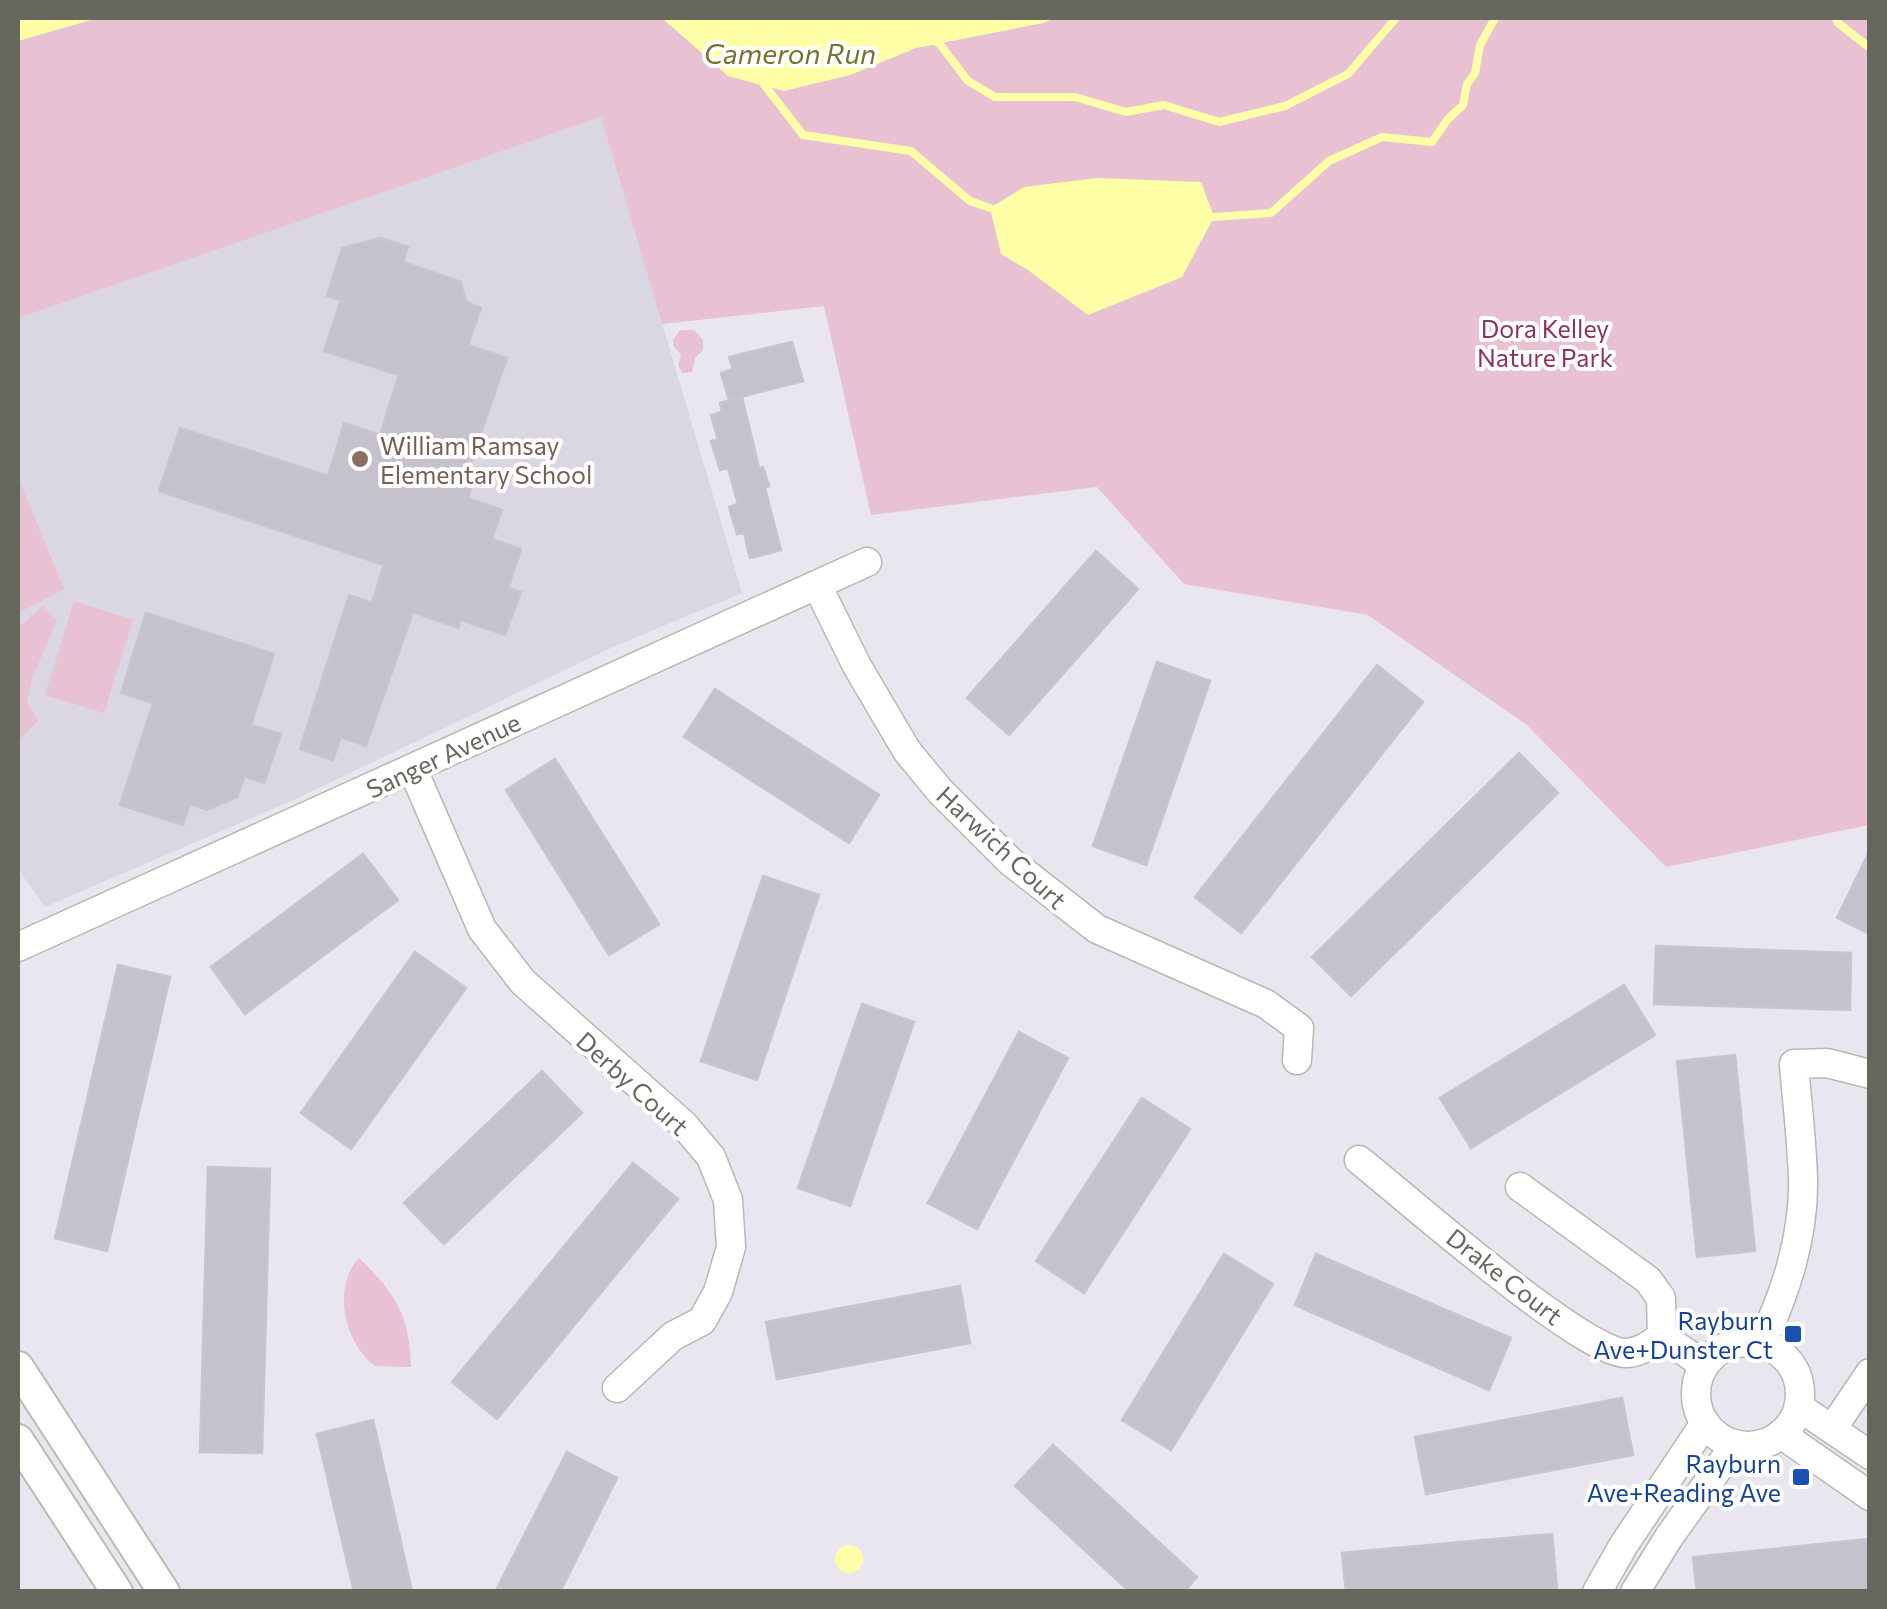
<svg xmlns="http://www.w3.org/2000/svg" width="1887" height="1609" viewBox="0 0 1887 1609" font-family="Commissioner,sans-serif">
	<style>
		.education { fill: #dbd7e2 }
		.green { fill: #e8c1d3 }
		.water { fill: #ffffa7 }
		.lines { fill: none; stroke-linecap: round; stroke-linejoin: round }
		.stream { stroke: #ffffa7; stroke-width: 8 }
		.building { fill: #c5c2cb; stroke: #c8c3d5; stroke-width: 2.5 }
		.minor-casing { stroke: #b7b9b1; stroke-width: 31 }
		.secondary-casing { stroke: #babbb2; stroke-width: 34 }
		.minor { stroke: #fff; stroke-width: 28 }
		.secondary { stroke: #fff; stroke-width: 30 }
		.education-dot { fill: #8d6e63; stroke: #fff; stroke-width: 4 }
		.transit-dot { fill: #1a4fb4; stroke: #fff; stroke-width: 4 }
		.labels { text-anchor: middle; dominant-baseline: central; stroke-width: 8; stroke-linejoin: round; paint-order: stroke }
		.park-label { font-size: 25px; fill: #8f3458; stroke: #fff }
		.education-label { font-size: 25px; fill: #785e54; stroke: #fff; text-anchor: start }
		.street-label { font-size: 25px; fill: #66675d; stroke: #fff }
		.transit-label { font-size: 25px; fill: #164399; stroke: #fff; text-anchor: end }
		.water-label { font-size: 28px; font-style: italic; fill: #71762c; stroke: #fff }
	</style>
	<rect width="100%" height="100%" fill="#e9e6f0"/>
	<!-- education -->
	<path class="education" d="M 601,117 L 742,593 L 613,647 L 296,799 L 45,907 L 18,869 L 18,316 L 205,249 Z"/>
	<!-- green -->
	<g class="green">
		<path d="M 18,18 L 1869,18 L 1869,825 L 1666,867 L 1527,725 L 1368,615 L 1184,584 L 1097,487 L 871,515 L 824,306 L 662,324 L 601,117 L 18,318 Z"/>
		<path d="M 680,330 L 694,330 L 703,340 L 703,350 L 695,358 L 692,372 L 683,373 L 678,366 L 681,354 L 673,346 L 673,340 Z"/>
		<path d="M 18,477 L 64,589 L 18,613 Z"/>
		<path d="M 74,601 L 133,620 L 104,713 L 45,695 Z"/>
		<path d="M 43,606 L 57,620 L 32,679 L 27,702 L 38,721 L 18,741 L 18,628 Z"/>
		<path d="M 359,1258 C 396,1294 409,1314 411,1367 L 375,1366 C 344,1343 332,1287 359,1258 Z"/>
	</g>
	<!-- water -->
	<g class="water">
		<path d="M 18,18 L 98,18 L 18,41 Z"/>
		<path d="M 662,18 L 1056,18 L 1043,23 L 916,48 L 850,75 L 784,91 L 728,76 Z"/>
		<path d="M 1097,178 L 1201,182 L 1214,217 L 1182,277 L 1088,315 L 1028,270 L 1001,254 L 990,208 L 1024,187 Z"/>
		<circle cx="849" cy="1559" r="14"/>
	</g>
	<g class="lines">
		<!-- stream -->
		<g class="stream">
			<path d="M 1836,18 L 1838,23 L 1870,48"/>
			<path d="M 930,40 L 939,43 L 968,81 L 995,97 L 1075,97 L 1126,112 L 1164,105 L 1219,122 L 1285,106 L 1348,74 L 1396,18"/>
			<path d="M 759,78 L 803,135 L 911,151 L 970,201 L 990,208"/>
			<path d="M 1214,217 L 1271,213 L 1329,161 L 1382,137 L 1432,142 L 1448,119 L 1463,105 L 1467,84 L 1475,73 L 1480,45 L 1495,18"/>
		</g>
	</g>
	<!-- building -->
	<g class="building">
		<path d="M 381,238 L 408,247 L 403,262 L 461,282 L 466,302 L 481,308 L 468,345 L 507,358 L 468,470 L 476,473 L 468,498 L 502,510 L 492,539 L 521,549 L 508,588 L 521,592 L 505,635 L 461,620 L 458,628 L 413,612 L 366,746 L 341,737 L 333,760 L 300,749 L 349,595 L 372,603 L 384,565 L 159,491 L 180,428 L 328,476 L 344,423 L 380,435 L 399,375 L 324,351 L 341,300 L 327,296 L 342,248 Z"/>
		<path d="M 792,342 L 803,381 L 729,400 L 721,373 L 733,369 L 729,357 Z"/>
		<path d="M 742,397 L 759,468 L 763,467 L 769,486 L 765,488 L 781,550 L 750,558 L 744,533 L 737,534 L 729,507 L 738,504 L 728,468 L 720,470 L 711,441 L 718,440 L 711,415 L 722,412 L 720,403 Z"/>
		<path d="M 1096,551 L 1138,589 L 1009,735 L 967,698 Z"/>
		<path d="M 146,613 L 274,654 L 251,725 L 281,734 L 264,783 L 245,776 L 237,797 L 207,810 L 190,804 L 183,825 L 120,805 L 153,703 L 121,693 Z"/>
		<path d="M 1157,662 L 1210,681 L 1146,865 L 1093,846 Z"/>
		<path d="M 1377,665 L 1423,702 L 1241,933 L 1195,897 Z"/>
		<path d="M 715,689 L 879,795 L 849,843 L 684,737 Z"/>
		<path d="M 1519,753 L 1558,793 L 1351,996 L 1312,957 Z"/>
		<path d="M 555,759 L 659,924 L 609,955 L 506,790 Z"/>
		<path d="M 1870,850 L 1870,934 L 1837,918 Z"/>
		<path d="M 363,854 L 398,900 L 245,1014 L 211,967 Z"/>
		<path d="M 763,876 L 819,895 L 757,1080 L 701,1061 Z"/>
		<path d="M 1656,946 L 1851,953 L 1850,1010 L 1654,1004 Z"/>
		<path d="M 415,952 L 466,988 L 351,1149 L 301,1113 Z"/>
		<path d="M 118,965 L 170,977 L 107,1251 L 55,1238 Z"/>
		<path d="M 1624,985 L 1655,1035 L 1471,1148 L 1440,1098 Z"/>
		<path d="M 862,1004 L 914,1022 L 850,1206 L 798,1188 Z"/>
		<path d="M 1019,1032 L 1068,1058 L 977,1229 L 928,1203 Z"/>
		<path d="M 1735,1055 L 1755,1251 L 1697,1257 L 1677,1061 Z"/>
		<path d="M 542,1071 L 582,1113 L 444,1244 L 404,1203 Z"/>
		<path d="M 1142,1098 L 1190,1129 L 1084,1293 L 1036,1261 Z"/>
		<path d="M 633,1163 L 678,1199 L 497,1419 L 452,1382 Z"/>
		<path d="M 208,1167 L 270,1169 L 262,1453 L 200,1452 Z"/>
		<path d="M 1224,1254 L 1273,1284 L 1171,1450 L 1122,1420 Z"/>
		<path d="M 1316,1254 L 1511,1338 L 1489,1390 L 1295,1305 Z"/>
		<path d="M 960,1286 L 970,1343 L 777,1379 L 766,1322 Z"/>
		<path d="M 1622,1398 L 1633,1455 L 1426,1494 L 1415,1437 Z"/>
		<path d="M 373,1420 L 398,1529 L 412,1592 L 354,1592 L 317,1434 Z"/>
		<path d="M 1053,1445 L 1197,1577 L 1184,1592 L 1130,1592 L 1015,1486 Z"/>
		<path d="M 567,1452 L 617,1478 L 560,1592 L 495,1592 Z"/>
		<path d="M 1552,1534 L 1557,1588 L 1521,1592 L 1346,1592 L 1342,1553 Z"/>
		<path d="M 1870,1539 L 1870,1592 L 1697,1592 L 1693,1557 Z"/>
	</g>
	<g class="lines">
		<!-- minor casing -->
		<g class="minor-casing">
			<g id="minor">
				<path d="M 817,585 L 857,666 L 907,751 L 940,791 L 1011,862 L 1097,929 L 1266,1004 L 1299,1028 L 1297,1060"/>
				<path d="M 413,770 L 482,929 L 523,982 L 684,1125 L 711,1157 L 728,1200 L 731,1247 L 718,1292 L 702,1321 L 673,1336 L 617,1388"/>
				<path d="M 18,947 L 867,562"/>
				<path d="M 1359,1160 C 1402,1194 1585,1356 1627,1353 C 1641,1352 1651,1344 1662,1336"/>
				<path d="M 1520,1187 L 1648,1280 L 1661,1298 L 1662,1336 L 1704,1365"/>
				<circle cx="1748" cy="1394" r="52"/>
				<path d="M 1761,1343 C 1786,1294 1804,1235 1803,1180 C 1802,1141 1797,1102 1794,1064 L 1827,1063 L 1870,1074"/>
				<path d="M 1799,1407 L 1870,1455"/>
				<path d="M 1832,1429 L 1870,1373"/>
				<path d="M 1781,1434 L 1870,1496"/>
				<path d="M 1597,1592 L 1623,1546 L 1705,1423"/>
				<path d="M 1635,1592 L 1669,1537 L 1735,1445"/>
			</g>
		</g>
		<!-- secondary casing -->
		<g class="secondary-casing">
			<g id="secondary">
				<path d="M 18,1367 L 164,1592"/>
				<path d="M 18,1440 L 117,1592"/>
			</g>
		</g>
		<!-- minor -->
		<use href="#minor" class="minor"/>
		<!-- secondary -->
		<use href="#secondary" class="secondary"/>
	</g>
	<!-- markers -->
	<circle class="education-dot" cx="360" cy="459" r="10"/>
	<g class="transit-dot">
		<rect x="1783" y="1324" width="20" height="20" rx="5"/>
		<rect x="1791" y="1467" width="20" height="20" rx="5"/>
	</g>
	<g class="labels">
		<!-- park labels -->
		<g class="park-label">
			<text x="1545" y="328">Dora Kelley<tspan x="1545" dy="29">Nature Park</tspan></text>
		</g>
		<!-- education labels -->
		<g class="education-label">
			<text x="380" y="445">William Ramsay<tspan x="380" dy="29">Elementary School</tspan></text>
		</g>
		<!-- street labels -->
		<g class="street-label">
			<text transform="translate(443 755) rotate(-25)">Sanger Avenue</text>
			<text transform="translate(1002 847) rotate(43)">Harwich Court</text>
			<text transform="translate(633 1083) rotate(42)">Derby Court</text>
			<text transform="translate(1505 1276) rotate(38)">Drake Court</text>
		</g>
		<!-- transit labels -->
		<g class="transit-label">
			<text x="1773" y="1320">Rayburn<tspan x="1773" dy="29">Ave+Dunster Ct</tspan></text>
			<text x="1781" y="1463">Rayburn<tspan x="1781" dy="29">Ave+Reading Ave</tspan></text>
		</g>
		<!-- water labels -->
		<g class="water-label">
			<text x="790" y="53">Cameron Run</text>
		</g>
	</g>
	<!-- border -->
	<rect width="1887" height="1609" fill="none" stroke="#66675d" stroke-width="40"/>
</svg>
